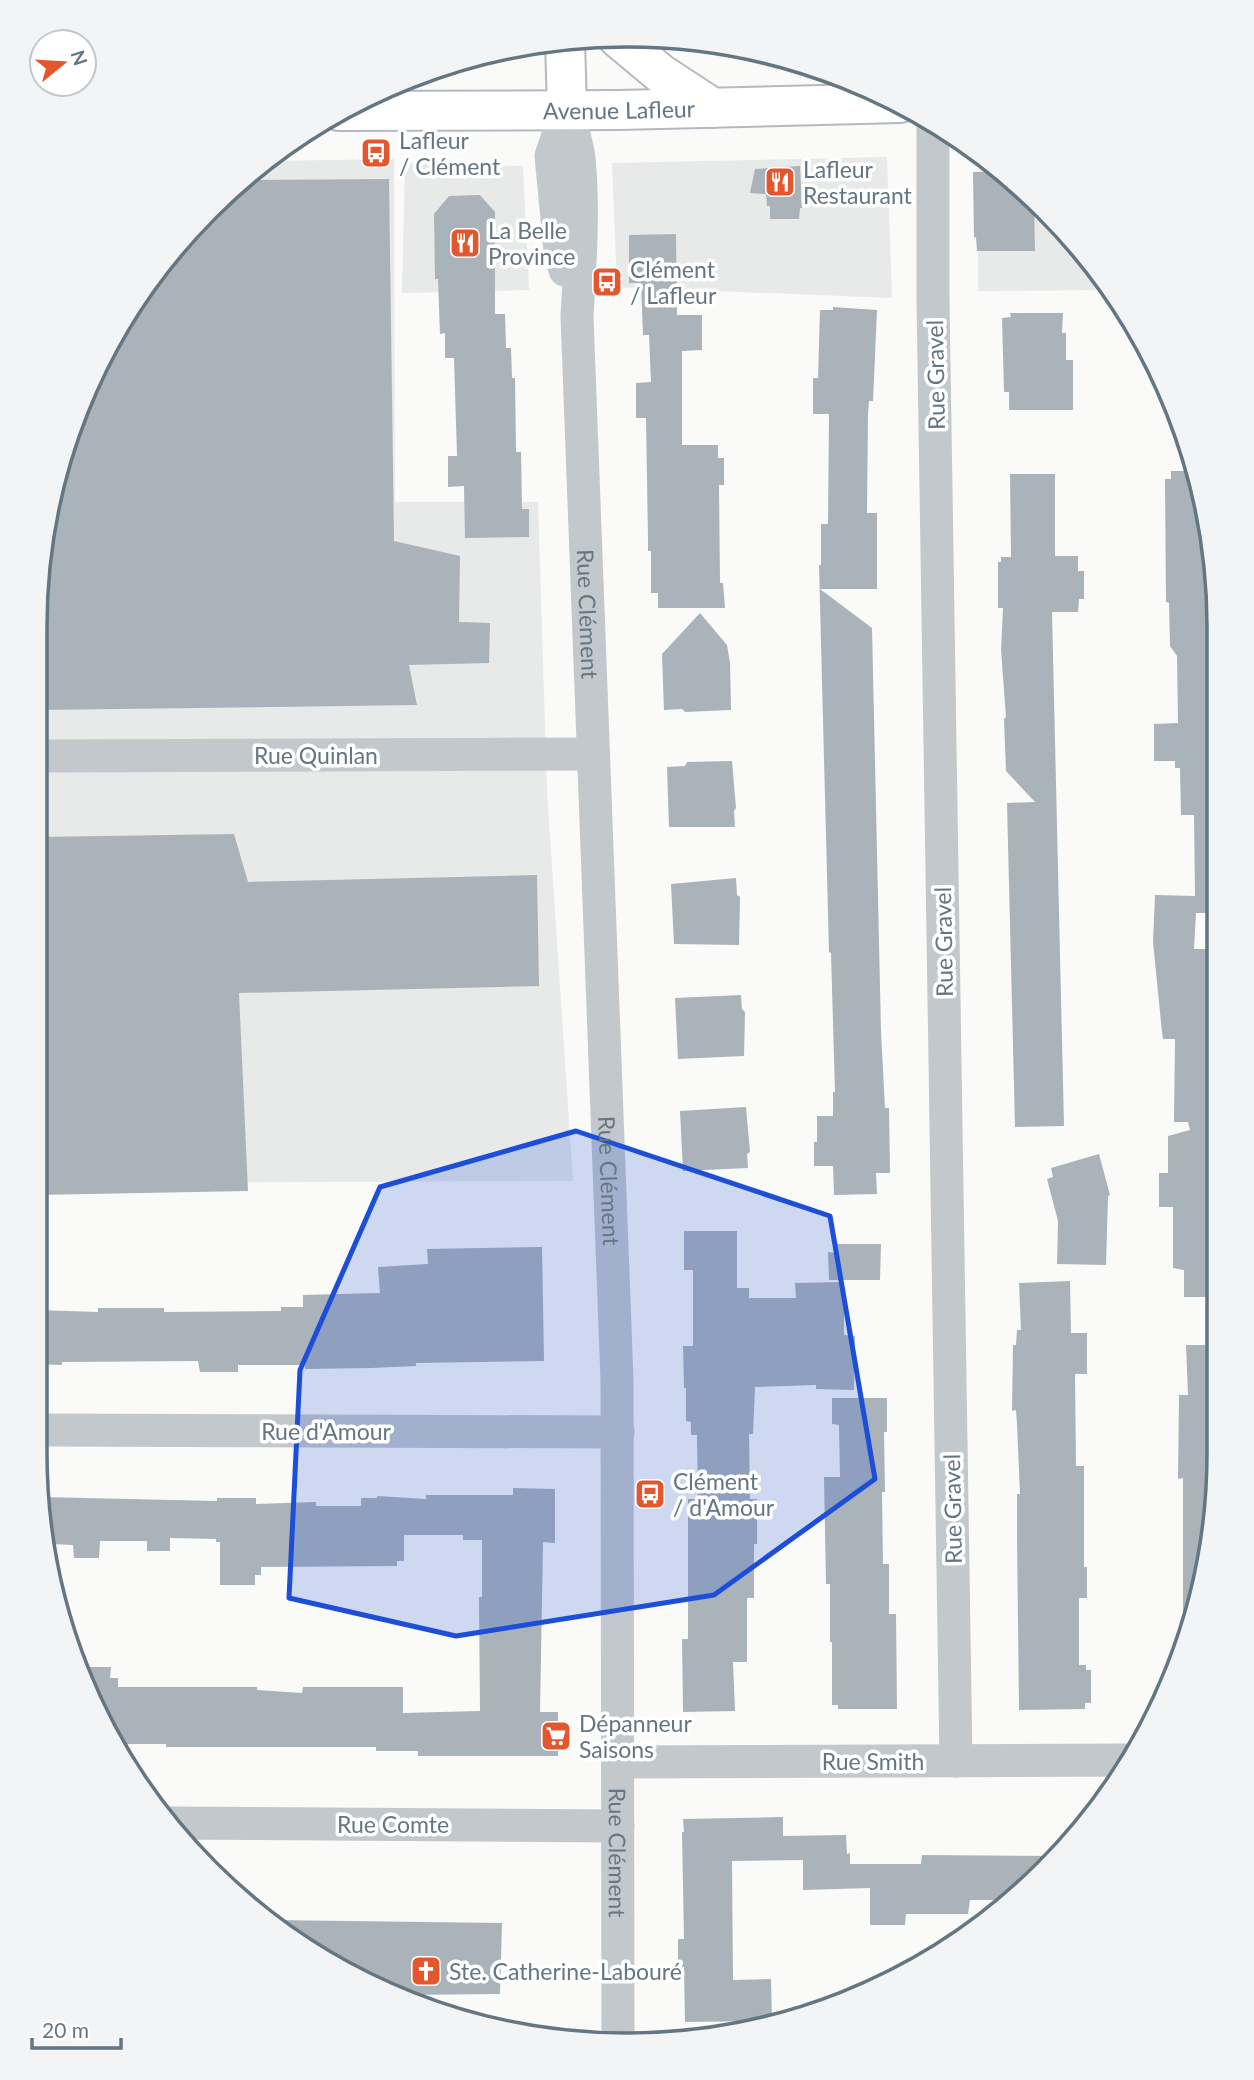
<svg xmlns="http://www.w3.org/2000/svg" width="1254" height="2080" viewBox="0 0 1254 2080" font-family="Lato,sans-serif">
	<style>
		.built { fill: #e8e9e9 }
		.building { fill: #aab3b9 }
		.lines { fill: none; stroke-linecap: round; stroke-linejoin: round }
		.secondary-casing { stroke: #b3babf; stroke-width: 42 }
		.street { stroke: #c3c8cc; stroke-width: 33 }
		.secondary { stroke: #fff; stroke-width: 38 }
		.marked { fill: #1d4ed8; fill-opacity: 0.2; stroke: #1d4ed8; stroke-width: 5; stroke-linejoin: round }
		.labels { text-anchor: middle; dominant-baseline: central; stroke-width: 7; stroke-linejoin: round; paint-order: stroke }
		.street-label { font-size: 23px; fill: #657683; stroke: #fff }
		.poi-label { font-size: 23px; fill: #657683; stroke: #fff; text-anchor: start }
		.rim { fill: none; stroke: #657683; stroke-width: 3.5 }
	</style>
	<rect width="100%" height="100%" fill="#fafaf8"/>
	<!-- built -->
	<g class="built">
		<path d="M 979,152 L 1072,237 L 1110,290 L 978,291 Z"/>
		<path d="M 887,157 L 892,298 L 617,287 L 612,163 Z"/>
		<path d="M 394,159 L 395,502 L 538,502 L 547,791 L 573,1181 L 37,1183 L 40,550 L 80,401 L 157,267 L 236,182 L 266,161 Z"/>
		<path d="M 405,163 L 523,166 L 529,290 L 402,293 Z"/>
	</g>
	<!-- building -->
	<g class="building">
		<path d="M 800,166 L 802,208 L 800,208 L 799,219 L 770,219 L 770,206 L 767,206 L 766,194 L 750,193 L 755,169 Z"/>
		<path d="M 973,172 L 1003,172 L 1034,201 L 1035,251 L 977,251 L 976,237 L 974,238 Z"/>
		<path d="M 389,179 L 394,541 L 460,556 L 459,622 L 490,623 L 489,663 L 409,665 L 417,705 L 39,710 L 40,550 L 80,401 L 157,267 L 239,180 Z"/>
		<path d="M 480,195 L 495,212 L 495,314 L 505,314 L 506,348 L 511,348 L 512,378 L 515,378 L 516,452 L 521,452 L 522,509 L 529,509 L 529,537 L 465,538 L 464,486 L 448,487 L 448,456 L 457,456 L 454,358 L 445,358 L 445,333 L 440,334 L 438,279 L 435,279 L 434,214 L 449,196 Z"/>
		<path d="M 676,234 L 677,315 L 702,315 L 702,350 L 682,351 L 682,445 L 718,445 L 718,458 L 724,458 L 724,485 L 719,485 L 720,583 L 723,583 L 725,608 L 658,608 L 658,593 L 651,593 L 651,551 L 648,551 L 648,538 L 646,418 L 636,418 L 636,383 L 651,382 L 649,335 L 643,335 L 641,283 L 629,283 L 629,235 Z"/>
		<path d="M 833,307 L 877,310 L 873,401 L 869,401 L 868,414 L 867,513 L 877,513 L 877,589 L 820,589 L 872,628 L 881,1032 L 885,1108 L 889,1108 L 890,1173 L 876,1173 L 877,1194 L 834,1195 L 833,1166 L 814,1166 L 814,1142 L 817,1142 L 817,1116 L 833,1116 L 833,1092 L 835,1092 L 831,953 L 829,952 L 819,565 L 821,565 L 821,524 L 828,524 L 829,414 L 813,414 L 813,378 L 818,378 L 820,310 L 833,310 Z"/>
		<path d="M 1010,313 L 1063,313 L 1062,333 L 1066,333 L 1066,360 L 1073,360 L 1073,410 L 1009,410 L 1009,392 L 1004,392 L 1002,318 L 1011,317 Z"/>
		<path d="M 1171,471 L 1194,471 L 1218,588 L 1216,913 L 1196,913 L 1194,949 L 1216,949 L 1215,1297 L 1184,1297 L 1184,1270 L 1173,1268 L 1173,1207 L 1159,1207 L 1159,1173 L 1168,1173 L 1168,1136 L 1190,1130 L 1188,1122 L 1174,1122 L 1175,1039 L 1163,1039 L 1162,1032 L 1153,942 L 1155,895 L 1195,896 L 1194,815 L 1181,815 L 1180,768 L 1175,768 L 1175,761 L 1154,761 L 1154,724 L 1178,723 L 1177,656 L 1170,646 L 1169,603 L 1166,602 L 1165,479 L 1171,479 Z"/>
		<path d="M 1010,474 L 1055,474 L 1055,556 L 1078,556 L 1078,571 L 1084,571 L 1084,599 L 1079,599 L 1078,612 L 1052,612 L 1064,1126 L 1015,1127 L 1007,803 L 1035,802 L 1006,771 L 1004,719 L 1006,717 L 1001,650 L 1003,608 L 998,608 L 998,562 L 1001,562 L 1001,557 L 1011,557 Z"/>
		<path d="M 700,613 L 727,645 L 730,663 L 731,710 L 685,712 L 682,709 L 664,710 L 662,654 Z"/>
		<path d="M 732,761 L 736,808 L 734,811 L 735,827 L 669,827 L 667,767 L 685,766 L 687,762 Z"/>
		<path d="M 234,834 L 248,882 L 537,875 L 539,986 L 239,993 L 248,1191 L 36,1195 L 38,837 Z"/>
		<path d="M 736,878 L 737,895 L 740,897 L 739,945 L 674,944 L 671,884 Z"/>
		<path d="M 741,995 L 742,1009 L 745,1012 L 744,1056 L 678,1059 L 675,998 Z"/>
		<path d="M 746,1107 L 750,1152 L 747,1154 L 748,1168 L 683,1171 L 680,1111 Z"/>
		<path d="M 1099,1154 L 1110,1195 L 1108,1196 L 1106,1265 L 1057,1264 L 1058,1221 L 1047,1179 L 1053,1177 L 1051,1168 Z"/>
		<path d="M 684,1231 L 737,1231 L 737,1288 L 749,1288 L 749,1298 L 796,1298 L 795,1283 L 844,1282 L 844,1335 L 855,1336 L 854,1390 L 816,1389 L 816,1385 L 755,1387 L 753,1434 L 749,1434 L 750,1499 L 757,1499 L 757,1544 L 754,1544 L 754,1598 L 747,1598 L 747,1662 L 733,1662 L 735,1711 L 683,1712 L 682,1639 L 688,1639 L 688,1499 L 698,1499 L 697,1435 L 691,1435 L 691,1422 L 686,1421 L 686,1388 L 684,1388 L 683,1346 L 693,1346 L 693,1270 L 684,1270 Z"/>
		<path d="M 837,1244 L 881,1244 L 880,1280 L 829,1280 L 828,1252 L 837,1253 Z"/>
		<path d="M 542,1247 L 544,1361 L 416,1363 L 416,1366 L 371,1368 L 305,1369 L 305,1365 L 238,1365 L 238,1372 L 200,1372 L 198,1361 L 62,1362 L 62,1365 L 35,1364 L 36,1310 L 98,1312 L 98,1308 L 164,1308 L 164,1312 L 281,1311 L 281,1307 L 303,1307 L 303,1295 L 380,1293 L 378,1267 L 428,1264 L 427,1249 Z"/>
		<path d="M 1070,1281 L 1071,1333 L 1087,1333 L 1087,1374 L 1075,1374 L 1076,1466 L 1084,1466 L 1084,1567 L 1087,1567 L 1087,1598 L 1079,1598 L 1079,1665 L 1086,1665 L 1086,1670 L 1091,1670 L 1091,1703 L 1085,1703 L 1085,1709 L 1019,1710 L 1017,1536 L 1017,1494 L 1020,1494 L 1017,1424 L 1016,1410 L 1012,1411 L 1013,1345 L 1016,1345 L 1017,1330 L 1021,1330 L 1019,1283 Z"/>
		<path d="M 1186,1345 L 1215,1345 L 1214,1530 L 1192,1614 L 1183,1613 L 1183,1478 L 1178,1479 L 1179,1395 L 1188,1395 Z"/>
		<path d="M 832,1398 L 887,1398 L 887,1432 L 884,1432 L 885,1492 L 882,1492 L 883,1564 L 889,1564 L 889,1614 L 896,1614 L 897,1709 L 838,1709 L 838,1705 L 832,1705 L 832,1642 L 830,1642 L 830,1584 L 826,1584 L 824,1477 L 840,1477 L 839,1425 L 832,1424 Z"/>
		<path d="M 513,1488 L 555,1489 L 555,1543 L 543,1542 L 540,1712 L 558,1712 L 558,1756 L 418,1756 L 418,1751 L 376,1751 L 376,1747 L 166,1747 L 166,1744 L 120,1744 L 79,1667 L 111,1667 L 110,1678 L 118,1678 L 118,1687 L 257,1687 L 257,1690 L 302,1693 L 303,1687 L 403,1687 L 403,1713 L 480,1711 L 479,1597 L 482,1597 L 482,1540 L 463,1540 L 463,1535 L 404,1535 L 404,1561 L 397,1561 L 397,1566 L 261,1567 L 261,1575 L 255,1575 L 255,1585 L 220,1585 L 220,1542 L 216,1542 L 216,1539 L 170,1538 L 170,1551 L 147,1551 L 147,1541 L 100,1541 L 99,1558 L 74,1558 L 73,1545 L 50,1544 L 42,1497 L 217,1501 L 217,1498 L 256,1498 L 256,1504 L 316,1502 L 316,1506 L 361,1506 L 361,1498 L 377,1498 L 377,1496 L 426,1499 L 426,1495 L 513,1495 Z"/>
		<path d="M 783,1817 L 783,1836 L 846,1835 L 847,1854 L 850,1853 L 850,1864 L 921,1864 L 922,1855 L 1053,1856 L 1009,1900 L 970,1900 L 968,1914 L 906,1914 L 905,1925 L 870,1925 L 870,1888 L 803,1890 L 803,1860 L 732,1861 L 733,1980 L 771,1979 L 772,2021 L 685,2022 L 684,1967 L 678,1966 L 678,1939 L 684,1939 L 682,1832 L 684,1832 L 683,1819 Z"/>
		<path d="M 271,1920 L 502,1923 L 500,1994 L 400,1995 L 298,1945 Z"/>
	</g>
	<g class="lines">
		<!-- secondary casing -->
		<g class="secondary-casing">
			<g id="secondary">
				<path d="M 618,38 L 661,74 L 713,108"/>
				<path d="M 565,40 L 567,110"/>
				<path id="s2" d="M 339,111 L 619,110 L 900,103"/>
			</g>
		</g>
		<!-- street -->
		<g class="street">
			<path id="s1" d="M 567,110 C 571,125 577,142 579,158 C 584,210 580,264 577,316 L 617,1380 L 618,2044"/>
			<path d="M 933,124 L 933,299 L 956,1761"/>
			<path d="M 565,270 L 560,250 L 551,156 L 567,110"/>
			<path d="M 39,756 L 593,754"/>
			<path d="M 35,1430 L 618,1432"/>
			<path d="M 618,1762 L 1128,1760"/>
			<path d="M 168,1823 L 618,1826"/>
		</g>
		<!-- secondary -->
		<use href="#secondary" class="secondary"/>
	</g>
	<!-- marked area -->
	<path class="marked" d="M 576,1131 L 830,1216 L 875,1479 L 714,1595 L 456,1636 L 289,1598 L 300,1370 L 380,1187 Z"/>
	<!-- icons -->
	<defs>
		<g id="bus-square" transform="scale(1.575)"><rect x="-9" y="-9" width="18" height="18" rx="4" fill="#e4572e" stroke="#fff"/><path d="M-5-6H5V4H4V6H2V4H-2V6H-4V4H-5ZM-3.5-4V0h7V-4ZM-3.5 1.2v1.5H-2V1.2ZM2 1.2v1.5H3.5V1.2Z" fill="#fff"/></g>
		<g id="restaurant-square" transform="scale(1.575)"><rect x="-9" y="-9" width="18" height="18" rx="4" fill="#e4572e" stroke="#fff"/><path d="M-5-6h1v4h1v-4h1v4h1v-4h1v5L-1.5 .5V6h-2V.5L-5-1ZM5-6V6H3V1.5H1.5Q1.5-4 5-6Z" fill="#fff"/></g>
		<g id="supermarket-square" transform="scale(1.575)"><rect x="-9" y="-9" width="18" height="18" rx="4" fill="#e4572e" stroke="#fff"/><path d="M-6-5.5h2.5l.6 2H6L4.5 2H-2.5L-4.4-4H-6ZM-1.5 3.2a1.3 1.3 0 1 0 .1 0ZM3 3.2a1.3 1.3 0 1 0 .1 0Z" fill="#fff"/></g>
		<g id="church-square" transform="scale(1.575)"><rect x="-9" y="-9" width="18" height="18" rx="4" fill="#e4572e" stroke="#fff"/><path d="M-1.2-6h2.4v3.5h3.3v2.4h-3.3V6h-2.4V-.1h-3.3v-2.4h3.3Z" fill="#fff"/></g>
	</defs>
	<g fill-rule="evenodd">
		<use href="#bus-square" x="376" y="153"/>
		<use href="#restaurant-square" x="780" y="182"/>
		<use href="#restaurant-square" x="465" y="243"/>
		<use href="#bus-square" x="607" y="282"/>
		<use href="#bus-square" x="650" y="1494"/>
		<use href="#supermarket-square" x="556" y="1736"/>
		<use href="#church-square" x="426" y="1971"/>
	</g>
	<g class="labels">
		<!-- street labels -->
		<g class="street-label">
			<text stroke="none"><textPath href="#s2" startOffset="280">Avenue Lafleur</textPath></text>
			<text transform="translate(935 375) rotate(-91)">Rue Gravel</text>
			<text stroke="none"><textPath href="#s1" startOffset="506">Rue Clément</textPath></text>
			<text x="316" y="755">Rue Quinlan</text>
			<text transform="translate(943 942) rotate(-91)">Rue Gravel</text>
			<text stroke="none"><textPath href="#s1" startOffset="1073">Rue Clément</textPath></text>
			<text x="326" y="1431">Rue d'Amour</text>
			<text transform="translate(952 1509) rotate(-91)">Rue Gravel</text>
			<text x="873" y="1761">Rue Smith</text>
			<text x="393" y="1824">Rue Comte</text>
			<text stroke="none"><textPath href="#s1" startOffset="1745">Rue Clément</textPath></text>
		</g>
		<!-- poi labels -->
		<g class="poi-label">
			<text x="399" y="140">Lafleur<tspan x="399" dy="26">/ Clément</tspan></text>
			<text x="803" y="169">Lafleur<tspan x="803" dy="26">Restaurant</tspan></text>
			<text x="488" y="230">La Belle<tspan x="488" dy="26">Province</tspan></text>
			<text x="630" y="269">Clément<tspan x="630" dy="26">/ Lafleur</tspan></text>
			<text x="673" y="1481">Clément<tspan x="673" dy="26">/ d'Amour</tspan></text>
			<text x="579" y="1723">Dépanneur<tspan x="579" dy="26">Saisons</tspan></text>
			<text x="449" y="1971">Ste. Catherine-Labouré</text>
		</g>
	</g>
	<!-- crop -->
	<path d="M0 0H1254V2080H0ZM627 47H627A580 580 0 0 1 1207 627V1453A580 580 0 0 1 627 2033H627A580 580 0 0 1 47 1453V627A580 580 0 0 1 627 47Z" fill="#f3f4f5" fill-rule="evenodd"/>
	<path class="rim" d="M627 47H627A580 580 0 0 1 1207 627V1453A580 580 0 0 1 627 2033H627A580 580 0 0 1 47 1453V627A580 580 0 0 1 627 47Z"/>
	<!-- north arrow -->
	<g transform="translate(63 63) rotate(72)"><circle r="33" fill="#ffffff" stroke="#c1c8cd" stroke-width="2"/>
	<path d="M0-5L12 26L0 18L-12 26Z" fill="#e4572e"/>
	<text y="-10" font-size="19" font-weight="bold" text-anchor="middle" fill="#657683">N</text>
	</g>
	<!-- scale -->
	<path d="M32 2038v10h89v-10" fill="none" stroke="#657683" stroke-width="3.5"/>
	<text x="42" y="2038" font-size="21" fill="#657683" stroke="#ffffff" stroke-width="5" paint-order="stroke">20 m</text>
</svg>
